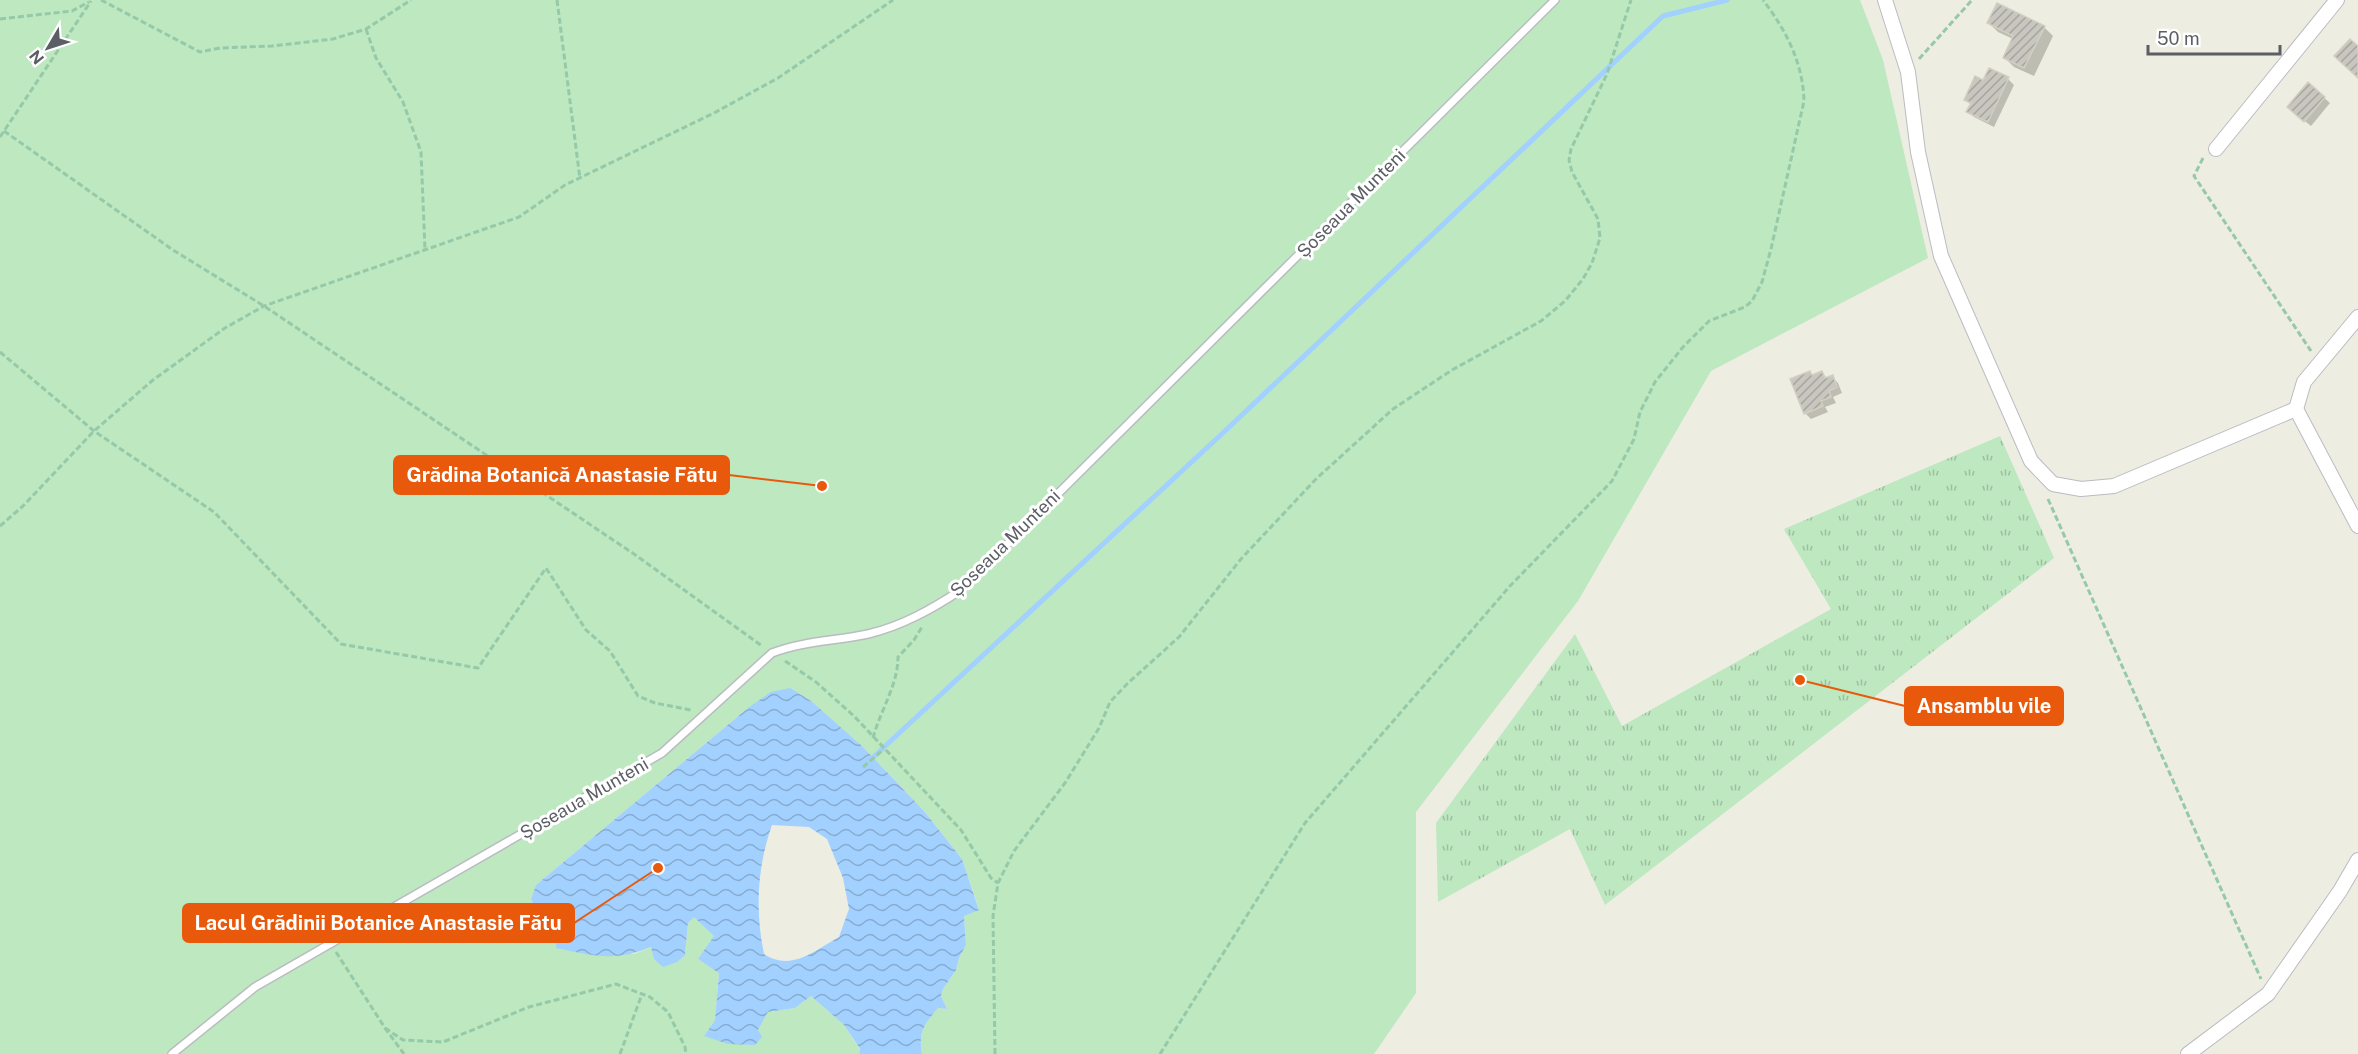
<svg xmlns="http://www.w3.org/2000/svg" width="2358" height="1054" viewBox="0 0 2358 1054" font-family="'Public Sans',sans-serif">
	<style>
		.grass { fill: url(#grass-tufts) }
		.garden { fill: #bde8c0 }
		.water { fill: url(#water-waves); fill-rule: evenodd }
		.shadow { fill: #0003 }
		.lines { fill: none; stroke-linecap: round; stroke-linejoin: round }
		.stream { stroke: #a2d0ff; stroke-width: 5 }
		.building { fill: url(#building-hatch); stroke: #d3cfc0; stroke-width: 1.5 }
		.lane-casing { stroke: #babcc2; stroke-width: 10 }
		.street-casing { stroke: #babcc2; stroke-width: 16 }
		.path { stroke: #96c9a8; stroke-width: 3; stroke-dasharray: 6 3; stroke-linecap: butt }
		.lane { stroke: #fff; stroke-width: 7 }
		.street { stroke: #fff; stroke-width: 14 }
		.labels { text-anchor: middle; dominant-baseline: central; stroke-width: 6; stroke-linejoin: round; paint-order: stroke }
		.street-label { font-size: 18px; fill: #5b5e64; stroke: #fff }
		.leader { fill: none; stroke: #e8590c; stroke-width: 2 }
		.callout-dot { fill: #e8590c; stroke: #fff; stroke-width: 2 }
		.callout { fill: #e8590c; stroke: #e8590c; stroke-width: 2 }
		.callout-label { font-size: 20px; text-anchor: middle; font-weight: bold; fill: #fff }
	</style>
	<defs>
		<pattern id="grass-tufts" width="24" height="20" patternUnits="userSpaceOnUse" patternTransform="scale(1.5)"><rect width="24" height="20" fill="#bde8c0"/><path d="M3 7l-1-3M5 7V3M7 7l1-3M15 17l-1-3M17 17v-4M19 17l1-3" fill="none" stroke="#9dbfa0"/></pattern>
		<pattern id="water-waves" width="16" height="10" patternUnits="userSpaceOnUse" patternTransform="scale(1.5)"><rect width="16" height="10" fill="#a2d0ff"/><path d="M0 5q4-4 8 0t8 0" fill="none" stroke="#87acd2"/></pattern>
		<pattern id="building-hatch" width="6" height="6" patternUnits="userSpaceOnUse" patternTransform="scale(1.5)"><rect width="6" height="6" fill="#c9c6bf"/><path d="M-1 1l2-2M0 6l6-6M5 7l2-2" fill="none" stroke="#a6a49f"/></pattern>
	</defs>
	<rect width="100%" height="100%" fill="#eeede2"/>
	<!-- grass -->
	<path class="grass" d="M 2000,436 L 2054,558 L 1605,905 L 1570,829 L 1438,902 L 1436,823 L 1575,634 L 1622,726 L 1831,609 L 1784,529 Z"/>
	<!-- garden -->
	<path class="garden" d="M 0,0 L 1860,0 L 1883,60 L 1928,258 L 1711,371 L 1578,601 L 1416,812 L 1416,993 L 1374,1054 L 922,1054 C 918,1032 924,1024 938,1008 L 947,1009 L 941,996 L 943,989 L 956,970 L 959,958 L 966,945 L 964,915 L 979,909 L 962,859 L 924,811 L 863,747 L 748,708 L 536,885 L 531,899 C 543,931 603,943 634,954 L 652,947 L 685,955 L 688,923 L 694,916 L 715,936 L 698,959 L 719,972 L 715,1020 L 704,1036 L 758,1030 L 768,1012 L 795,1008 L 811,996 L 844,1025 L 860,1050 L 859,1054 L 0,1054 Z"/>
	<!-- water -->
	<path class="water" d="M 790,688 L 811,701 L 863,747 L 924,811 L 962,859 L 979,910 L 964,916 L 966,945 L 959,958 L 956,970 L 943,989 L 941,996 L 947,1009 L 938,1008 C 924,1024 918,1033 922,1054 L 859,1054 L 860,1049 L 844,1025 L 811,996 L 795,1008 L 768,1012 L 758,1030 L 762,1037 L 755,1045 L 728,1044 L 704,1036 L 715,1020 L 719,973 L 698,959 L 714,936 L 694,917 L 688,923 L 685,955 L 677,962 L 663,967 L 654,959 L 651,947 C 615,962 594,956 556,948 L 557,926 C 545,918 536,912 531,899 L 536,885 L 748,708 L 771,692 ZM 772,825 L 809,827 L 827,839 L 843,878 L 849,909 L 839,937 C 814,951 791,972 764,954 C 755,911 757,867 772,825 Z"/>
	<!-- shadow -->
	<g class="shadow">
		<path d="M 1989,23 L 2044,27 L 2053,36 L 2034,76 L 2014,67 L 2004,57 L 2013,39 L 1998,32 Z"/>
		<path d="M 2008,79 L 2014,85 L 1994,127 L 1974,117 L 1968,112 L 1971,105 L 1966,100 Z"/>
		<path d="M 2308,84 L 2330,103 L 2311,126 L 2295,113 Z"/>
		<path d="M 1822,373 L 1828,379 L 1832,377 L 1838,383 L 1842,393 L 1833,397 L 1836,403 L 1825,407 L 1828,412 L 1811,419 L 1805,413 L 1813,376 Z"/>
	</g>
	<g class="lines">
		<!-- stream -->
		<path class="stream" d="M 868,762 L 1225,431 L 1663,16 L 1727,0"/>
	</g>
	<!-- building -->
	<g class="building">
		<path d="M 1997,3 L 2045,26 L 2024,68 L 2003,58 L 2013,36 L 1987,23 Z"/>
		<path d="M 2350,39 L 2358,46 L 2358,78 L 2334,56 Z"/>
		<path d="M 1989,68 L 2009,77 L 1988,122 L 1966,112 L 1971,103 L 1964,100 L 1975,76 L 1983,80 Z"/>
		<path d="M 2308,82 L 2325,97 L 2304,122 L 2287,107 Z"/>
		<path d="M 1810,371 L 1812,375 L 1822,371 L 1825,378 L 1833,375 L 1837,387 L 1829,391 L 1831,397 L 1821,401 L 1823,406 L 1804,414 L 1790,379 Z"/>
	</g>
	<g class="lines">
		<!-- lane casing -->
		<g class="lane-casing">
			<path id="lane" d="M 172,1054 L 255,987 L 662,753 L 772,653 C 803,641 836,641 868,634 C 902,626 932,609 961,590 L 1555,0"/>
		</g>
		<!-- street casing -->
		<g class="street-casing">
			<g id="street">
				<path d="M 1885,0 L 1908,72 L 1918,152 L 1941,256 L 2031,461 L 2053,484 L 2081,489 L 2114,486 L 2296,409"/>
				<path d="M 2216,149 L 2337,0"/>
				<path d="M 2296,409 L 2358,526"/>
				<path d="M 2296,409 L 2304,382 L 2358,317"/>
				<path d="M 2188,1054 L 2268,994 L 2340,891 L 2358,860"/>
			</g>
		</g>
		<!-- path -->
		<g class="path">
			<path d="M 101,0 L 200,52 L 220,48 L 272,46 L 333,39 L 366,29 L 411,0"/>
			<path d="M 557,0 L 580,179"/>
			<path d="M 0,19 L 72,11 L 89,2"/>
			<path d="M 366,29 L 376,58 L 403,102 L 421,152 L 425,250"/>
			<path d="M 1919,59 L 1972,0"/>
			<path d="M 4,131 L 173,250 L 264,306 L 634,554 L 762,646"/>
			<path d="M 0,137 L 91,1"/>
			<path d="M 2203,158 L 2194,176 L 2311,351"/>
			<path d="M 0,352 L 94,431 L 214,512 L 341,644 L 478,668 L 546,568 L 586,630 L 610,651 L 638,696 L 655,703 L 691,710"/>
			<path d="M 2048,499 L 2261,979"/>
			<path d="M 0,526 L 23,506 L 94,431 L 153,380 L 225,328 L 264,306 L 519,217 L 565,185 L 714,113 L 778,78 L 893,0"/>
			<path d="M 785,661 L 816,682 L 854,716 L 961,830 L 991,878 L 998,883"/>
			<path d="M 873,738 C 880,711 898,685 898,657 L 914,640 L 922,627"/>
			<path d="M 863,767 L 884,749"/>
			<path d="M 336,952 L 385,1028 L 404,1054"/>
			<path d="M 385,1028 L 403,1040 L 443,1042 L 529,1007 L 616,984 L 650,997 L 668,1012 L 685,1047 L 686,1054"/>
			<path d="M 620,1054 L 642,994"/>
			<path d="M 995,1054 L 993,916 L 998,883 L 1014,851 L 1065,783 L 1099,728 L 1110,702 L 1127,684 L 1179,637 L 1241,559 L 1316,479 L 1393,409 L 1452,370 L 1541,321 L 1565,301 L 1583,279 L 1592,263 L 1600,238 L 1598,219 L 1572,172 L 1569,160 L 1571,149 L 1607,74 L 1631,0"/>
			<path d="M 1160,1054 L 1305,823 L 1510,586 L 1612,481 L 1634,439 L 1640,412 L 1655,382 L 1683,347 L 1709,321 L 1745,307 L 1752,301 L 1762,282 L 1771,249 L 1804,101 C 1803,63 1786,30 1763,0"/>
		</g>
		<!-- lane -->
		<use href="#lane" class="lane"/>
		<!-- street -->
		<use href="#street" class="street"/>
	</g>
	<g class="labels">
		<!-- street labels -->
		<g class="street-label">
			<text transform="translate(1351 203) rotate(-45)">Șoseaua Munteni</text>
			<text transform="translate(1005 543) rotate(-44)">Șoseaua Munteni</text>
			<text transform="translate(584 798) rotate(-30)">Șoseaua Munteni</text>
		</g>
	</g>
	<!-- callouts -->
	<path class="leader" d="M822 486L729 475M1800 680L1905 706M658 868L574 923"/>
	<g class="callout-dot">
		<circle cx="822" cy="486" r="6"/>
		<circle cx="1800" cy="680" r="6"/>
		<circle cx="658" cy="868" r="6"/>
	</g>
	<g class="callout">
		<rect x="394" y="456" width="335" height="38" rx="6"/>
		<rect x="1905" y="687" width="158" height="38" rx="6"/>
		<rect x="183" y="904" width="391" height="38" rx="6"/>
	</g>
	<g class="callout-label">
		<text x="562" y="482">Grădina Botanică Anastasie Fătu</text>
		<text x="1984" y="713">Ansamblu vile</text>
		<text x="378" y="930">Lacul Grădinii Botanice Anastasie Fătu</text>
	</g>
	<!-- north arrow -->
	<g transform="translate(48 48) rotate(231)" stroke="#ffffff" stroke-width="4.5" paint-order="stroke">
	<path d="M0-4.5L10 22L0 15L-10 22Z" fill="#5b5e64"/>
	<text y="-9" font-size="16" font-weight="bold" text-anchor="middle" fill="#5b5e64">N</text>
	</g>
	<!-- scale -->
	<path d="M2148 45v9h132v-9" fill="none" stroke="#5b5e64" stroke-width="3"/>
	<text x="2157" y="45" font-size="18" fill="#5b5e64" stroke="#ffffff" stroke-width="4.5" paint-order="stroke">50 m</text>
</svg>
